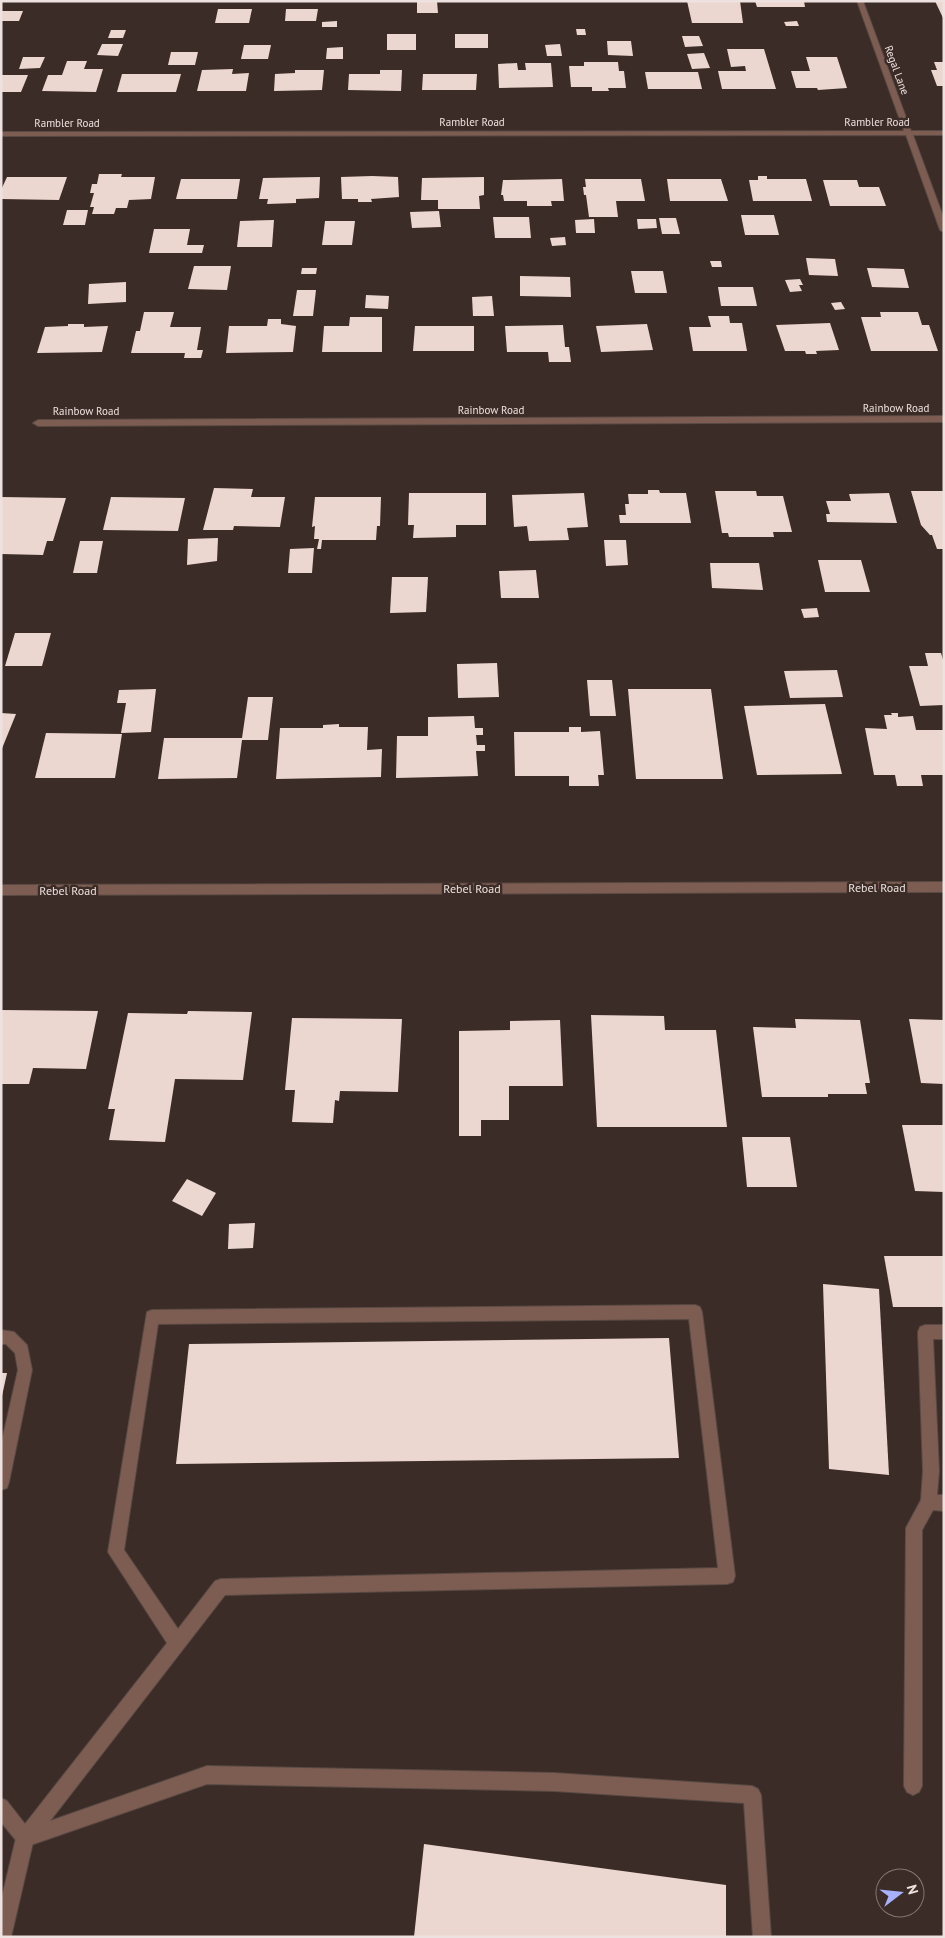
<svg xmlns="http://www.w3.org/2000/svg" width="945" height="1938" viewBox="0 0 945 1938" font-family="'PT Sans',sans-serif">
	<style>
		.building { fill: #ecd7d0 }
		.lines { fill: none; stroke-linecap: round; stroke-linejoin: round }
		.lane-casing { stroke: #584944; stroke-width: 2 }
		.street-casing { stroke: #584944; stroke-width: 2 }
		.lane { fill: #7d5d52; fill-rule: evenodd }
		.street { fill: #7d5d52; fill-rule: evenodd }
		.labels { text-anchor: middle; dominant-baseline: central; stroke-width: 5; stroke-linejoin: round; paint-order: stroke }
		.far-street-label { font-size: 11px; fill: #ede2df; stroke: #3c2c27 }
		.street-label { font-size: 12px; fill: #ede2df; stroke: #3c2c27 }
	</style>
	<rect width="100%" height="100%" fill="#3c2c27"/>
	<!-- building -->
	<g class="building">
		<path d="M 417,1 L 437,1 L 438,13 L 417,13 Z"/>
		<path d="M 687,1 L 740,1 L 743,23 L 692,23 Z"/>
		<path d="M 755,1 L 804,1 L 805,7 L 757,7 Z"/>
		<path d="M 935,1 L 944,1 L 944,20 Z"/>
		<path d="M 218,9 L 252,9 L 249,23 L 215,23 Z"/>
		<path d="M 286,9 L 318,9 L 316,21 L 285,21 Z"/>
		<path d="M 1,11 L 23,11 L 19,21 L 1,21 Z"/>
		<path d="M 337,21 L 337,27 L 322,27 L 322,22 Z"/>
		<path d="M 797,21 L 799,26 L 786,26 L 784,22 Z"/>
		<path d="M 576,29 L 585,29 L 586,35 L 577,35 Z"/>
		<path d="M 111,30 L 126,30 L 123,38 L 108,38 Z"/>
		<rect x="387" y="34" width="29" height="16"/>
		<rect x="455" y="34" width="33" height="14"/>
		<path d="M 682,36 L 699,36 L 703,46 L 685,47 Z"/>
		<path d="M 607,41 L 631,41 L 633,56 L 608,55 Z"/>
		<path d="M 102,44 L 123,44 L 118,56 L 97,55 Z"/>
		<path d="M 560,44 L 562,56 L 547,56 L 545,45 Z"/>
		<path d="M 244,45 L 271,45 L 268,59 L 241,59 Z"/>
		<path d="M 343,47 L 343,59 L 326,59 L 327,48 Z"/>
		<path d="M 727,49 L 764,49 L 776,89 L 722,89 L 718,71 L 746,71 L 745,66 L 731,67 Z"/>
		<path d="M 171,52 L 198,52 L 195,65 L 168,65 Z"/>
		<path d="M 704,53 L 710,68 L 692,69 L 687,54 Z"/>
		<path d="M 23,57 L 45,57 L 40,68 L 19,69 Z"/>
		<path d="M 806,57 L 837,57 L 847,88 L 818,90 L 817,88 L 796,88 L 791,71 L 810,71 Z"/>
		<path d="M 67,61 L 87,61 L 84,69 L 103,69 L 96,92 L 42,91 L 48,75 L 62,75 Z"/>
		<path d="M 584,62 L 618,62 L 619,71 L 624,71 L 626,88 L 608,88 L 609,91 L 592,91 L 592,87 L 571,87 L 569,66 L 584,66 Z"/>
		<path d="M 934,62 L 944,62 L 944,86 L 937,86 L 931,70 L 937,70 Z"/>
		<path d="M 517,63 L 518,70 L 526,70 L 525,63 L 551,63 L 553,87 L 499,88 L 498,64 Z"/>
		<path d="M 233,69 L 232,74 L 249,73 L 246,91 L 197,91 L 202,70 Z"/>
		<path d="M 295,70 L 324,70 L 322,90 L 274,91 L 275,74 L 295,73 Z"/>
		<path d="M 380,70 L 402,70 L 401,91 L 348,90 L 349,74 L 380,74 Z"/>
		<path d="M 645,72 L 698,72 L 702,89 L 648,89 Z"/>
		<path d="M 122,74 L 181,74 L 176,92 L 117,92 Z"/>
		<path d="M 423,74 L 477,74 L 476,90 L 422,90 Z"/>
		<path d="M 1,75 L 28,75 L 21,92 L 1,92 Z"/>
		<path d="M 99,174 L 122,174 L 121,177 L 155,177 L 151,199 L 129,200 L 127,208 L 116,208 L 114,214 L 92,214 L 94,207 L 90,207 L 94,193 L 90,193 L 92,184 L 97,184 Z"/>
		<path d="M 372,176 L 398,177 L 399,197 L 371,199 L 372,202 L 358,202 L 358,199 L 342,199 L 341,177 Z"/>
		<path d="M 758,176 L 767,176 L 767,179 L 806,179 L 812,201 L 753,201 L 749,180 L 758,180 Z"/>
		<path d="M 7,177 L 67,177 L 59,200 L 1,199 L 1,190 Z"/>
		<path d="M 320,177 L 319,198 L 296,199 L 296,203 L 267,204 L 268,199 L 259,199 L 263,178 Z"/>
		<path d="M 484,177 L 484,195 L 479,196 L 480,209 L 438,209 L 438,200 L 421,200 L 422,178 Z"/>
		<path d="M 181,179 L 240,179 L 237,199 L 176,199 Z"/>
		<path d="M 562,179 L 564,201 L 551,201 L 552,206 L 527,206 L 527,201 L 504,201 L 503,195 L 501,195 L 503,180 Z"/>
		<path d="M 585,179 L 641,179 L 645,201 L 616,201 L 618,217 L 589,217 L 586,195 L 584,195 L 583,187 L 586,187 Z"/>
		<path d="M 667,179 L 721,179 L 728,201 L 670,201 Z"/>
		<path d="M 823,180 L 857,180 L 859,187 L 879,187 L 886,206 L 830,206 Z"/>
		<path d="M 67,210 L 88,210 L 85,225 L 63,225 Z"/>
		<path d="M 439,211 L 441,227 L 412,228 L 410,212 Z"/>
		<path d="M 741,215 L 774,215 L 779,235 L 745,235 Z"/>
		<path d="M 493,217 L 529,217 L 531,238 L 495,238 Z"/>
		<path d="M 659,218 L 676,218 L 680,234 L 662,234 Z"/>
		<path d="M 594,219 L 595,233 L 576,233 L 575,220 Z"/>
		<path d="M 637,219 L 656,219 L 657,228 L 638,229 Z"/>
		<path d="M 274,220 L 272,247 L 237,247 L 240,221 Z"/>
		<path d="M 325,221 L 355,221 L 352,245 L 322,245 Z"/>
		<path d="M 154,229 L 190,229 L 187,245 L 204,245 L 202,253 L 149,253 Z"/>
		<path d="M 565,237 L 566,245 L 552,246 L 550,238 Z"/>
		<path d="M 806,258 L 835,259 L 838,276 L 809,275 Z"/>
		<path d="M 710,261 L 721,261 L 722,267 L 712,267 Z"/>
		<path d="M 194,266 L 231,266 L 227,290 L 188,289 Z"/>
		<path d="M 302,268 L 317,268 L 316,274 L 301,274 Z"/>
		<path d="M 867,268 L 904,269 L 909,288 L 872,287 Z"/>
		<path d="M 631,271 L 663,271 L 667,293 L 635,293 Z"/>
		<path d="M 520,276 L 570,277 L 571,297 L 520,296 Z"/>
		<path d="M 800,279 L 803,285 L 799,285 L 802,291 L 790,292 L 785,280 Z"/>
		<path d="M 126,282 L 126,302 L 88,304 L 89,284 Z"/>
		<path d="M 718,287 L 753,287 L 757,306 L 721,306 Z"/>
		<path d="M 297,290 L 316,290 L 313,316 L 293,316 Z"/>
		<path d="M 366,295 L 389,296 L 388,309 L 365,308 Z"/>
		<path d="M 492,296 L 494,316 L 473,316 L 472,297 Z"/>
		<path d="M 841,302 L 845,309 L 835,310 L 831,303 Z"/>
		<path d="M 144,312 L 174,312 L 170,327 L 201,327 L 197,350 L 203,350 L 201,358 L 184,358 L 185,353 L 131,353 L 136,331 L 140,331 Z"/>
		<path d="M 880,312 L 918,312 L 922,325 L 929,325 L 938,351 L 871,351 L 861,317 L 881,317 Z"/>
		<path d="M 708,316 L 729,316 L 730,323 L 742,323 L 747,351 L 693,351 L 689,327 L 711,327 Z"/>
		<path d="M 350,317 L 382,317 L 382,352 L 322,352 L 324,326 L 349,326 Z"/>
		<path d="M 268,319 L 281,319 L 281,324 L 296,326 L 293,352 L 226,353 L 229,326 L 267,326 Z"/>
		<path d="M 830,323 L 839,350 L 816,351 L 817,354 L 806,354 L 805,351 L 785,351 L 776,325 Z"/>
		<path d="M 68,324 L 84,324 L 84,327 L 108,326 L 102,352 L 37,353 L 45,327 L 68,326 Z"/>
		<path d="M 647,324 L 653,350 L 601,352 L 596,326 Z"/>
		<path d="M 563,325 L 565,347 L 569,347 L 571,362 L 549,362 L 548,352 L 507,352 L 505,326 Z"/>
		<path d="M 415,326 L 474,326 L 474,351 L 413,351 Z"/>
		<path d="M 214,488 L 253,489 L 251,497 L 285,497 L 280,527 L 234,526 L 233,530 L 203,530 Z"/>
		<path d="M 648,490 L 659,490 L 660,493 L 686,493 L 691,523 L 620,523 L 619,515 L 626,515 L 625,504 L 629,504 L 628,494 L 648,494 Z"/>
		<path d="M 715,491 L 756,491 L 757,496 L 783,496 L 792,532 L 773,532 L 774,537 L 729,537 L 728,533 L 722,533 Z"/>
		<path d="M 911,491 L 944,491 L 944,549 L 937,549 L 932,535 L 930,535 L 921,525 Z"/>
		<path d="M 409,493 L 486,493 L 486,525 L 456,525 L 456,537 L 413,538 L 414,525 L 408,525 Z"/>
		<path d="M 584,493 L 588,527 L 567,528 L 569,540 L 529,541 L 527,526 L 514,527 L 512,495 Z"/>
		<path d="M 889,493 L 897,523 L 827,522 L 826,514 L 830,514 L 826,501 L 851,501 L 849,494 Z"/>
		<path d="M 1,497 L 66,498 L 53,541 L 47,541 L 43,555 L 1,554 Z"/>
		<path d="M 111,497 L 185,498 L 178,531 L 103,530 Z"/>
		<path d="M 315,497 L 381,497 L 380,526 L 377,526 L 376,540 L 322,540 L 321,549 L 317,549 L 319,539 L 314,539 L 315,526 L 312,527 Z"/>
		<path d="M 218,538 L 217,561 L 187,565 L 188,539 Z"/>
		<path d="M 604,540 L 626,540 L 628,565 L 606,566 Z"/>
		<path d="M 80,541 L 103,541 L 97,573 L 73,573 Z"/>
		<path d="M 314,548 L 312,573 L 288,573 L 290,549 Z"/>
		<path d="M 818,560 L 861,560 L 870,592 L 825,592 Z"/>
		<path d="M 710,563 L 759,563 L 763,590 L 712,588 Z"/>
		<path d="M 536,570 L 539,598 L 501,598 L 499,571 Z"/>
		<path d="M 392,577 L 428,577 L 426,612 L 390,613 Z"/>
		<path d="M 817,608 L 819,617 L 804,618 L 801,609 Z"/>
		<path d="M 15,633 L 51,633 L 42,666 L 5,666 Z"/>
		<path d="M 925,653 L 941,653 L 944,663 L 944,705 L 920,706 L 909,666 L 928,666 Z"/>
		<path d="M 497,663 L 499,697 L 458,698 L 457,664 Z"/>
		<path d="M 837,670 L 843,697 L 790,698 L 784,671 Z"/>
		<path d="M 587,680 L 612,680 L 616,716 L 590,716 Z"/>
		<path d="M 156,689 L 151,732 L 121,733 L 126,703 L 117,703 L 119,690 Z"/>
		<path d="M 628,689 L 711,689 L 723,779 L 636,779 Z"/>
		<path d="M 248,697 L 273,697 L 268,740 L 242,740 L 237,778 L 158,779 L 164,738 L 242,738 Z"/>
		<path d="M 825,704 L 842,774 L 757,775 L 744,706 Z"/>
		<path d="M 1,713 L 16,714 L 1,751 Z"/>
		<path d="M 891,713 L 898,713 L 898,717 L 913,716 L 916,730 L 944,730 L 944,775 L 921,775 L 923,786 L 897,786 L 895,775 L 874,775 L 865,728 L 887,729 L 884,715 L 892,715 Z"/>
		<path d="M 474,716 L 475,728 L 483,728 L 483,735 L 476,735 L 477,745 L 485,745 L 485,751 L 476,751 L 478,776 L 396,778 L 397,736 L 428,736 L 428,717 Z"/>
		<path d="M 339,724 L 339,727 L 368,727 L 367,750 L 382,749 L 381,777 L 276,779 L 280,728 L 323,728 L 323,725 Z"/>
		<path d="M 569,727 L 581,727 L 581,732 L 600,731 L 604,775 L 598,775 L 599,786 L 569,786 L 569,776 L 515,776 L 514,732 L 569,732 Z"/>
		<path d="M 46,733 L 122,734 L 115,778 L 35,778 Z"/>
		<path d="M 1,1010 L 98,1011 L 86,1069 L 33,1068 L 29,1084 L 1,1084 Z"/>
		<path d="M 188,1011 L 252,1012 L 243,1080 L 175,1079 L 165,1142 L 109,1140 L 115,1109 L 108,1109 L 128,1013 L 187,1014 Z"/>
		<path d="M 591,1015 L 664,1016 L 665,1030 L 716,1030 L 727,1127 L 597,1127 Z"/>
		<path d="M 292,1018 L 402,1019 L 398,1092 L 340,1091 L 339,1101 L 335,1100 L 333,1123 L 292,1122 L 295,1090 L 285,1090 Z"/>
		<path d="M 795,1019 L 860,1020 L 870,1083 L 865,1083 L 867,1094 L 828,1094 L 828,1097 L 762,1097 L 753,1027 L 796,1028 Z"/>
		<path d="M 909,1019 L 944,1020 L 944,1084 L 921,1083 Z"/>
		<path d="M 560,1020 L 563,1086 L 509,1086 L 509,1120 L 481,1120 L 481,1136 L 459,1136 L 459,1031 L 510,1030 L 510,1021 Z"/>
		<path d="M 902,1125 L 944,1125 L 944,1192 L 915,1191 Z"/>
		<path d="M 742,1137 L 790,1137 L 797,1187 L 747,1187 Z"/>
		<path d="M 187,1179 L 216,1193 L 202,1216 L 172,1201 Z"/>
		<path d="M 255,1223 L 253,1248 L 228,1249 L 229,1224 Z"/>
		<path d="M 884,1256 L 944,1256 L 944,1307 L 893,1307 Z"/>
		<path d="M 823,1284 L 879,1289 L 889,1475 L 829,1469 Z"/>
		<path d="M 669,1338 L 679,1458 L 176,1464 L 189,1344 Z"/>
		<path d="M 1,1373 L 7,1373 L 2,1396 L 1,1396 Z"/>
		<path d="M 424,1844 L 726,1885 L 726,1937 L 414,1937 Z"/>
	</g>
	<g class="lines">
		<!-- lane casing -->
		<g class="lane-casing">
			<g id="lane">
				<path d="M 695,1305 L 700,1307 L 702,1312 L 735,1576 L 733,1582 L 727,1584 L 225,1595 L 50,1821 L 207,1766 L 554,1773 L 752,1786 L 758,1789 L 761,1795 L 771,1937 L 753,1937 L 744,1803 L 554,1791 L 207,1784 L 25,1847 L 19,1844 L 1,1822 L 1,1798 L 7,1801 L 25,1824 L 167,1643 L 108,1552 L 147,1312 L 152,1310 ZM 689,1319 L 718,1568 L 221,1579 L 215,1581 L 178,1629 L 124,1550 L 158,1324 Z"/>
				<path d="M 925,1325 L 944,1325 L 944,1339 L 933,1339 L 939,1471 L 937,1495 L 944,1495 L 944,1511 L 933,1510 L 922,1530 L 922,1786 L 919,1792 L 913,1795 L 907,1792 L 904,1786 L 906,1528 L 921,1500 L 923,1471 L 918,1332 L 920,1327 Z"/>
				<path d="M 1,1330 L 14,1332 L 27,1345 L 32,1370 L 9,1482 L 7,1488 L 1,1490 L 1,1445 L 18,1370 L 15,1353 L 6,1344 L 1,1344 Z"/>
			</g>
		</g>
		<!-- street casing -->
		<g class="street-casing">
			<g id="street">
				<path d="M 857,1 L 863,1 L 911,131 L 944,131 L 944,135 L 913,135 L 944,219 L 944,232 L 940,230 L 906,135 L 1,136 L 1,132 L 904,131 Z"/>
				<path d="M 944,416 L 944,422 L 38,426 L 33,423 L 38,420 Z"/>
				<path d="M 944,882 L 944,892 L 1,895 L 1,885 Z"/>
				<path d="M 25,1829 L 31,1832 L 34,1838 L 11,1937 L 1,1937 L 1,1901 L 16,1838 L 19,1832 Z"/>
			</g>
		</g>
		<!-- lane -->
		<use href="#lane" class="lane"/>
		<!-- street -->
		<use href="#street" class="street"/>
	</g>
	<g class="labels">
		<!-- far-street labels -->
		<g class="far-street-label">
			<text transform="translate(897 70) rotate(70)">Regal Lane</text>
			<text x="472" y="122">Rambler Road</text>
			<text x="877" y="122">Rambler Road</text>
			<text x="67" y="123">Rambler Road</text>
			<text x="896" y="408">Rainbow Road</text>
			<text x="491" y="410">Rainbow Road</text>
			<text x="86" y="411">Rainbow Road</text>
		</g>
		<!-- street labels -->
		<g class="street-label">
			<text x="877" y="887">Rebel Road</text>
			<text x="472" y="888">Rebel Road</text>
			<text x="68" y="890">Rebel Road</text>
		</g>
	</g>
	<!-- border -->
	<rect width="945" height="1938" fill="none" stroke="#ede2df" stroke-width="5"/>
	<!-- north arrow -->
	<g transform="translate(900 1893) rotate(74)"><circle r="24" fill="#3c2c27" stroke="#837571"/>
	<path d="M0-4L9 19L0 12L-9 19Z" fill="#a7b1fc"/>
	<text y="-8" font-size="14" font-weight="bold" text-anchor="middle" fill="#ede2df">N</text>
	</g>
</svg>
